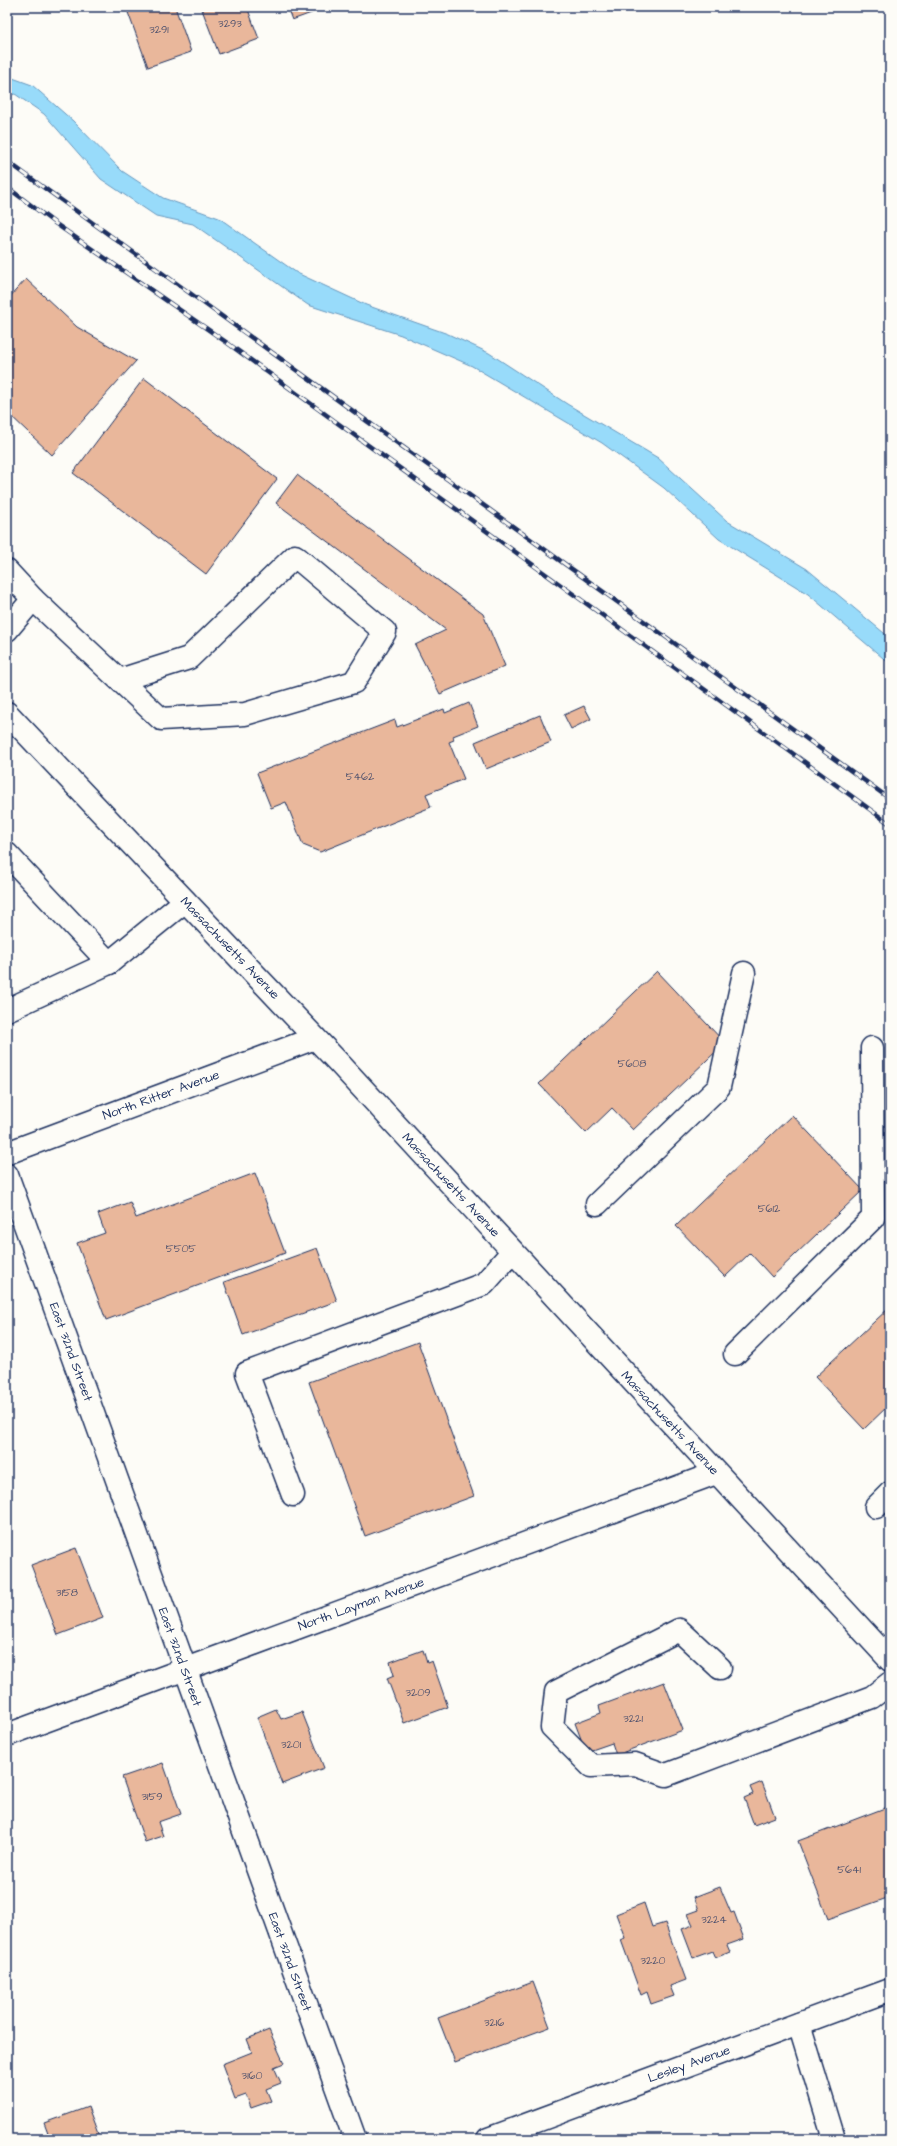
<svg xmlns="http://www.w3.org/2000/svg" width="897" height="2146" viewBox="0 0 897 2146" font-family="'Architects Daughter',sans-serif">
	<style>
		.water { fill: #98dbfa; stroke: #6696bc }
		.building { fill: #e9b79b; stroke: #1b2f5e }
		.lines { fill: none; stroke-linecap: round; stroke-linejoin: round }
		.lane-casing { stroke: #1b2f5e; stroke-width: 25 }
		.street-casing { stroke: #1b2f5e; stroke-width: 25 }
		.secondary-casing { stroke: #1b2f5e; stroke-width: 25 }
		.lane { stroke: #fdfcf7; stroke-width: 22 }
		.street { stroke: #fdfcf7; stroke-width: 22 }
		.secondary { stroke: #fdfcf7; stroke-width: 22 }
		.rail-casing { stroke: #1b2f5e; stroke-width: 4.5 }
		.rail { stroke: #fdfcf7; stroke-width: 3; stroke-dasharray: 9; stroke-linecap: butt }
		.labels { text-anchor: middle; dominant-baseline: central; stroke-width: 3; stroke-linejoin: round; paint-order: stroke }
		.number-label { font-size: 11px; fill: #4e516d }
		.street-label { font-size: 13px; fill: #1b2f5e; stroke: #fdfcf7 }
	</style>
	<rect width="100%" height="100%" fill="#fdfcf7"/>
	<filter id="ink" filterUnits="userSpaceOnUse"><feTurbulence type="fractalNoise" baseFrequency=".025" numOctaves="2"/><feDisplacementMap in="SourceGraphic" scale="8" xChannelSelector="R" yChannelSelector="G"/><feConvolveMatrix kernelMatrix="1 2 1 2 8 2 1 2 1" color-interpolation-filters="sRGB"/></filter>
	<g filter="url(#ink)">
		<!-- water -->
		<path class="water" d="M 7,76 L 32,85 L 73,121 L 122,171 L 163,198 L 219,218 L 297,273 L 366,305 L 448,334 L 489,353 L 567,404 L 658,458 L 727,521 L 807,569 L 890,638 L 890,664 L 808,594 L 719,539 L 664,488 L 602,443 L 472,366 L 401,335 L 308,305 L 193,224 L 156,216 L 101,179 L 44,114 L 15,94 L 7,96 Z"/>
		<!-- building -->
		<g class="building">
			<path d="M 126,7 L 175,7 L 191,52 L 148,67 Z"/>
			<path d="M 201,7 L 247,7 L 259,39 L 219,54 Z"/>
			<path d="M 287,7 L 328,7 L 292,20 Z"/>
			<path d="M 26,279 L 77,327 L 136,361 L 52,455 L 7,412 L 7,300 Z"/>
			<path d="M 144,378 L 277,479 L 206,574 L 73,473 Z"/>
			<path d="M 297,475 L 483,614 L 505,666 L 440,694 L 415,645 L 446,630 L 276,503 Z"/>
			<path d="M 469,703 L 478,726 L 453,736 L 454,740 L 449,742 L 464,779 L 426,794 L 431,807 L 320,852 L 303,845 L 286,802 L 271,808 L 257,773 L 395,720 L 397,727 L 444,709 L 445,713 Z"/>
			<path d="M 584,706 L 591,719 L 571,729 L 564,715 Z"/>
			<path d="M 540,715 L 551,742 L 486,769 L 475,742 Z"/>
			<path d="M 657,971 L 725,1043 L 633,1130 L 612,1108 L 586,1133 L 539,1084 Z"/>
			<path d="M 792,1115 L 863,1190 L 772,1277 L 750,1253 L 725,1277 L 676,1226 Z"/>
			<path d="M 255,1173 L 285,1253 L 106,1320 L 77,1243 L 105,1233 L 98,1214 L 130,1202 L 136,1218 Z"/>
			<path d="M 317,1248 L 337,1301 L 243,1335 L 224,1282 Z"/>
			<path d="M 890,1307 L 890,1404 L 864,1429 L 815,1377 Z"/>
			<path d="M 418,1342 L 474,1496 L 365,1536 L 309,1382 Z"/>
			<path d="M 76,1548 L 103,1618 L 58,1635 L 31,1565 Z"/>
			<path d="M 423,1650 L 427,1663 L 432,1661 L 448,1707 L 404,1723 L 387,1678 L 394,1675 L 390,1662 Z"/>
			<path d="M 664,1682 L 683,1730 L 616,1755 L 612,1743 L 586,1752 L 575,1723 L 601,1713 L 599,1706 Z"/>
			<path d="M 276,1709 L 281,1719 L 302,1712 L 324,1768 L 282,1784 L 257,1717 Z"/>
			<path d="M 163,1763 L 181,1814 L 158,1822 L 163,1836 L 145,1842 L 122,1777 Z"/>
			<path d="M 762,1782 L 775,1817 L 754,1825 L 744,1798 L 753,1794 L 750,1787 Z"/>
			<path d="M 890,1806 L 890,1897 L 828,1919 L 798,1841 Z"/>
			<path d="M 720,1887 L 731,1913 L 734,1912 L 744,1939 L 727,1945 L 730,1952 L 715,1958 L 712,1951 L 693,1958 L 682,1929 L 693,1925 L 688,1914 L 699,1910 L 694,1897 Z"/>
			<path d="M 644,1903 L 652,1927 L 665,1923 L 686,1980 L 670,1986 L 674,1996 L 651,2004 L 647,1992 L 641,1995 L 621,1940 L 625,1938 L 616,1914 Z"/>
			<path d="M 533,1982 L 550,2027 L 455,2062 L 438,2018 Z"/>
			<path d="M 269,2030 L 284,2063 L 274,2067 L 281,2083 L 266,2089 L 271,2101 L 251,2108 L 246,2095 L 235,2099 L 222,2064 L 252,2052 L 247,2039 Z"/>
			<path d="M 88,2107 L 100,2139 L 50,2139 L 44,2123 Z"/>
		</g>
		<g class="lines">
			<!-- lane casing -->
			<g class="lane-casing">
				<g id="lane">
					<path d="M 7,571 L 33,599 L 7,630"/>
					<path d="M 33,599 L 161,719 L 245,714 L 354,682 L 385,632 L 295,556 L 189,658 L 120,680"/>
					<path d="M 7,854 L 109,963"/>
					<path d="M 7,1010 L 109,963 L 185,901"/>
					<path d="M 597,1204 L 719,1087 L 744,973"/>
					<path d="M 735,1354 L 873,1218 L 872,1048"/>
					<path d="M 293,1495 L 247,1373 L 484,1284 L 512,1252"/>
					<path d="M 876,1507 L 890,1493"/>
					<path d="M 720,1668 L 679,1630 L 556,1692 L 552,1727 L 591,1766 L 635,1764 L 666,1775 L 872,1697 L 890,1683"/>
					<path d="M 799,2024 L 834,2139"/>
				</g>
			</g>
			<!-- street casing -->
			<g class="street-casing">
				<g id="street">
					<path d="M 7,1175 L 355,2139"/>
					<path d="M 7,1735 L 716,1473"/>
					<path d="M 488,2139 L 890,1990"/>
				</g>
			</g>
			<!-- secondary casing -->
			<g class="secondary-casing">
				<g id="secondary">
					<path d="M 7,713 L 339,1063 L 890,1660"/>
					<path d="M 7,1153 L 315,1038"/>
				</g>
			</g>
			<!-- lane -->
			<use href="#lane" class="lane"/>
			<!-- street -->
			<use href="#street" class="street"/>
			<!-- secondary -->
			<use href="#secondary" class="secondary"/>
			<!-- rail casing -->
			<g class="rail-casing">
				<g id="rail">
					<path d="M 7,161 L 890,799"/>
					<path d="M 7,187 L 56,224 L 226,342 L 890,824"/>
				</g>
			</g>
			<!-- rail -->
			<use href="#rail" class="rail"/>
		</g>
	</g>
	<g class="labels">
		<!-- number labels -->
		<g class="number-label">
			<text x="230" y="23">3293</text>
			<text x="159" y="29">3291</text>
			<text x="360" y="776">5462</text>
			<text x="632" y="1063">5608</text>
			<text x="769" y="1208">5612</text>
			<text x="181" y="1248">5505</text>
			<text x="67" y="1592">3158</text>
			<text x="418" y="1692">3209</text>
			<text x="633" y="1718">3221</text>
			<text x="291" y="1744">3201</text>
			<text x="152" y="1796">3159</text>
			<text x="849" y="1869">5641</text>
			<text x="714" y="1919">3224</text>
			<text x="653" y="1960">3220</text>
			<text x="494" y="2022">3216</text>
			<text x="252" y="2075">3160</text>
		</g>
		<!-- street labels -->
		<g class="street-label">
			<text transform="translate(230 948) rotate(46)">Massachusetts Avenue</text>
			<text transform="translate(161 1095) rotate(-20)">North Ritter Avenue</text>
			<text transform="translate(451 1185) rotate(47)">Massachusetts Avenue</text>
			<text transform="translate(71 1352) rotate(70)">East 32nd Street</text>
			<text transform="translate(670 1423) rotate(47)">Massachusetts Avenue</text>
			<text transform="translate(361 1604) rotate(-20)">North Layman Avenue</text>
			<text transform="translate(180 1657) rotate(70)">East 32nd Street</text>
			<text transform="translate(290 1962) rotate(70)">East 32nd Street</text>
			<text transform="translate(689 2064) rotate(-20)">Lesley Avenue</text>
		</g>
	</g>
	<!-- margin -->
	<rect width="897" height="2146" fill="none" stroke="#fdfcf7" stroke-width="24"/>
	<rect x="12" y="12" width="873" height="2122" fill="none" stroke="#1b2f5e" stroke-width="1.5" filter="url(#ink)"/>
</svg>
